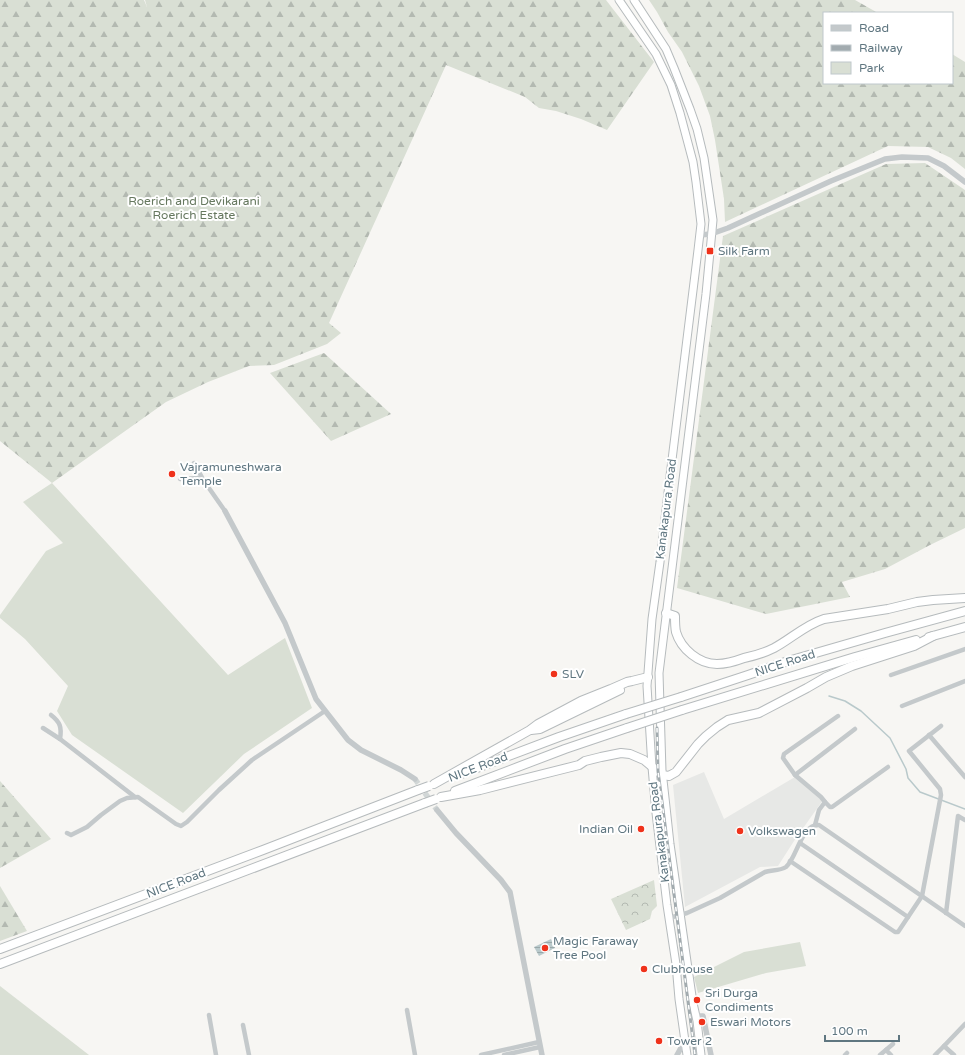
<svg xmlns="http://www.w3.org/2000/svg" width="965" height="1055" viewBox="0 0 965 1055" font-family="'Varela Round',sans-serif">
	<style>
		.built { fill: #e7e8e6 }
		.green { fill: #d9dfd4 }
		.forest { fill: url(#forest-firs) }
		.park { fill: url(#park-crowns) }
		.water { fill: url(#water-rules) }
		.lines { fill: none; stroke-linecap: round; stroke-linejoin: round }
		.stream { stroke: #b9c9cb; stroke-width: 1.5 }
		.tertiary-tunnel { stroke: #d1d6d6; stroke-width: 5.5; stroke-dasharray: 5.5 3; stroke-linecap: butt }
		.trunk-casing { stroke: #b6bbbd; stroke-width: 9 }
		.motorway-casing { stroke: #b6bbbd; stroke-width: 10 }
		.minor { stroke: #c4c9cb; stroke-width: 4.5 }
		.tertiary { stroke: #c4c9cb; stroke-width: 5.5 }
		.trunk { stroke: #fff; stroke-width: 7 }
		.motorway { stroke: #fff; stroke-width: 8 }
		.rail-casing { stroke: #a2abaf; stroke-width: 3 }
		.rail { stroke: #fff; stroke-width: 1.5; stroke-dasharray: 4.5; stroke-linecap: butt }
		.motorway-bridge-casing { stroke: #b6bbbd; stroke-width: 10; stroke-linecap: butt }
		.motorway-bridge { stroke: #fff; stroke-width: 8 }
		.poi-dot { fill: #ef321b; stroke: #fff; stroke-width: 1.5 }
		.labels { text-anchor: middle; dominant-baseline: central; stroke-width: 4; stroke-linejoin: round; paint-order: stroke }
		.park-label { font-size: 12px; fill: #66785f; stroke: #fff }
		.poi-label { font-size: 12px; fill: #5f7680; stroke: #fff; text-anchor: start }
		.street-label { font-size: 12px; fill: #5f7680; stroke: #fff }
	</style>
	<defs>
		<pattern id="forest-firs" width="22" height="20" patternUnits="userSpaceOnUse"><rect width="22" height="20" fill="#d9dfd4"/><path d="M5 1l3.5 6h-7zM16 11l3.5 6h-7z" fill="#b3b9b1"/></pattern>
		<pattern id="park-crowns" width="20" height="18" patternUnits="userSpaceOnUse"><rect width="20" height="18" fill="#d9dfd4"/><path d="M2 6a3 3 0 1 1 6 0M12 15a3 3 0 1 1 6 0" fill="none" stroke="#b3b9b1"/></pattern>
		<pattern id="water-rules" width="6" height="5" patternUnits="userSpaceOnUse"><rect width="6" height="5" fill="#b9c9cb"/><path d="M0 2.5h6" fill="none" stroke="#9aa8aa"/></pattern>
	</defs>
	<rect width="100%" height="100%" fill="#f7f6f3"/>
	<!-- built -->
	<path class="built" d="M 704,772 L 724,819 L 795,777 L 823,800 L 794,841 L 778,866 L 760,867 L 685,907 L 673,785 Z"/>
	<!-- green -->
	<g class="green">
		<path d="M 52,483 L 228,675 L 285,638 L 312,708 L 244,754 L 183,813 L 72,735 L 57,711 L 68,686 L 25,639 L 0,618 L 0,615 L 46,551 L 63,543 L 23,502 Z"/>
		<path d="M 800,942 L 806,966 L 766,973 L 698,993 L 694,977 L 744,952 Z"/>
		<path d="M 0,986 L 89,1055 L 0,1055 Z"/>
	</g>
	<!-- forest -->
	<g class="forest">
		<path d="M 0,0 L 144,0 L 147,7 L 145,0 L 606,0 L 654,62 L 607,130 L 581,119 L 556,111 L 539,108 L 525,97 L 446,65 L 329,323 L 341,333 L 327,344 L 274,365 L 249,366 L 208,382 L 166,402 L 52,483 L 0,441 Z"/>
		<path d="M 649,0 L 855,0 L 878,13 L 824,13 L 824,83 L 952,83 L 952,54 L 965,62 L 965,169 L 951,158 L 928,147 L 888,146 L 725,222 L 724,199 L 715,140 L 710,116 L 699,86 L 682,52 L 668,32 L 657,12 Z"/>
		<path d="M 925,163 L 965,190 L 965,528 L 930,545 L 885,569 L 842,582 L 850,597 L 766,614 L 677,588 L 723,236 L 886,164 Z"/>
		<path d="M 324,353 L 391,414 L 331,441 L 270,373 Z"/>
		<path d="M 0,781 L 51,839 L 0,868 Z"/>
		<path d="M 0,886 L 27,931 L 0,941 Z"/>
	</g>
	<!-- park -->
	<path class="park" d="M 654,880 L 657,906 L 652,911 L 650,919 L 626,930 L 611,899 Z"/>
	<!-- water -->
	<path class="water" d="M 551,939 L 555,948 L 539,956 L 534,947 Z"/>
	<g class="lines">
		<!-- stream -->
		<path class="stream" d="M 829,696 L 845,701 L 861,711 L 890,738 L 906,769 L 908,778 L 920,792 L 965,809"/>
		<!-- tertiary-tunnel -->
		<path class="tertiary-tunnel" d="M 415,779 L 437,810"/>
		<!-- trunk casing -->
		<g class="trunk-casing">
			<g id="trunk">
				<path d="M 619,0 L 656,54 L 671,85 L 680,113 L 693,162 L 696,182 L 701,224 L 698,250 L 669,484 L 660,562 L 652,619 L 647,686 L 652,767 L 656,813 L 667,905 L 676,964 L 679,999 L 687,1055"/>
				<path d="M 634,0 L 666,49 L 674,68 L 690,109 L 697,129 L 704,158 L 713,220 L 706,294 L 659,673 L 662,771 L 666,807 L 670,844 L 693,1003 L 697,1021 L 701,1055"/>
			</g>
		</g>
		<!-- motorway casing -->
		<g class="motorway-casing">
			<g id="motorway">
				<path d="M 666,613 L 675,616 C 675,621 675,627 676,632 C 681,649 699,664 717,664 C 726,664 736,661 744,658 C 754,656 764,653 774,648 C 791,639 805,625 824,619 L 888,609 L 917,602 L 933,600 L 965,598"/>
				<path d="M 929,637 L 965,627"/>
				<path d="M 681,697 L 748,675 L 788,661 L 885,633 L 965,611"/>
				<path d="M 682,710 L 855,657 L 916,640"/>
				<path d="M 531,730 L 540,729 L 620,690"/>
				<path d="M 461,774 L 559,737 L 626,714"/>
				<path d="M 434,784 L 530,730 L 538,724 L 581,701 L 611,689 L 627,682 L 632,681 L 648,677"/>
				<path d="M 455,791 L 565,749 L 627,728"/>
				<path d="M 441,797 L 480,790 L 579,765 L 585,761 L 601,757 L 621,753 L 630,754 L 644,760 L 662,775 L 669,776 L 676,772 L 698,744 L 706,736 L 717,727 L 728,720 L 759,713 L 807,688 L 826,677 L 852,666 L 914,646 L 933,636"/>
				<path d="M 0,949 L 263,850 L 418,790"/>
				<path d="M 0,964 L 425,803"/>
			</g>
		</g>
		<!-- minor -->
		<g class="minor">
			<path d="M 194,463 L 204,481"/>
			<path d="M 180,479 L 199,478 L 204,481 L 225,511"/>
			<path d="M 891,675 L 965,649"/>
			<path d="M 902,706 L 965,681"/>
			<path d="M 51,715 C 60,722 62,727 60,739"/>
			<path d="M 43,728 L 60,739 L 135,797"/>
			<path d="M 929,735 L 965,777"/>
			<path d="M 795,775 L 855,729"/>
			<path d="M 825,802 L 830,807 L 832,807 L 888,767"/>
			<path d="M 815,825 L 819,810 L 825,802 L 821,797 L 795,775 L 783,758 L 784,754 L 838,716"/>
			<path d="M 67,833 L 71,835 L 87,827 L 101,815 L 120,801 L 127,798 L 138,797 L 176,824 L 181,826 L 187,822 L 219,790 L 252,760 L 325,711"/>
			<path d="M 800,843 L 908,917"/>
			<path d="M 790,861 L 895,932 L 898,932 L 922,896 L 941,795 L 940,789 L 909,751 L 941,726"/>
			<path d="M 946,913 L 958,816 L 965,820"/>
			<path d="M 669,918 L 687,913 L 720,898 L 765,872 C 771,870 780,871 786,867 C 797,858 801,824 819,825 L 965,926"/>
			<path d="M 407,1010 L 415,1055"/>
			<path d="M 209,1015 L 216,1055"/>
			<path d="M 243,1025 L 249,1055"/>
			<path d="M 886,1050 L 891,1055"/>
			<path d="M 481,1055 L 539,1042"/>
			<path d="M 504,1055 L 540,1047"/>
			<path d="M 845,1055 L 847,1053"/>
			<path d="M 880,1055 L 893,1044"/>
			<path d="M 935,1055 L 944,1046"/>
			<path d="M 954,1055 L 944,1046 L 965,1024"/>
		</g>
		<!-- tertiary -->
		<g class="tertiary">
			<path d="M 700,235 L 711,234 L 728,228 L 831,181 L 885,159 L 902,157 L 928,158 L 944,166 L 965,182"/>
			<path d="M 225,511 L 285,623 L 316,699 L 348,740 L 361,750 L 401,770 L 415,779"/>
			<path d="M 437,810 L 456,833 L 501,880 L 510,892 L 542,1055"/>
			<path d="M 696,1016 L 703,1016 L 711,1055"/>
			<path d="M 677,1055 L 682,1046 L 684,1039"/>
		</g>
		<!-- trunk -->
		<use href="#trunk" class="trunk"/>
		<!-- motorway -->
		<use href="#motorway" class="motorway"/>
		<!-- rail casing -->
		<g class="rail-casing">
			<path id="rail" d="M 657,728 L 658,771 L 695,1055"/>
		</g>
		<!-- rail -->
		<use href="#rail" class="rail"/>
		<!-- motorway-bridge casing -->
		<g class="motorway-bridge-casing">
			<g id="motorway-bridge">
				<path d="M 626,714 L 681,697"/>
				<path d="M 627,728 L 682,710"/>
				<path d="M 418,790 L 429,786"/>
				<path d="M 425,803 L 436,799"/>
			</g>
		</g>
		<!-- motorway-bridge -->
		<use href="#motorway-bridge" class="motorway-bridge"/>
	</g>
	<!-- markers -->
	<g class="poi-dot">
		<rect x="706" y="247" width="8" height="8" rx="2"/>
		<circle cx="172" cy="474" r="4"/>
		<circle cx="554" cy="674" r="4"/>
		<circle cx="641" cy="829" r="4"/>
		<circle cx="740" cy="831" r="4"/>
		<circle cx="545" cy="948" r="4"/>
		<circle cx="644" cy="969" r="4"/>
		<circle cx="697" cy="1000" r="4"/>
		<circle cx="702" cy="1022" r="4"/>
		<circle cx="659" cy="1041" r="4"/>
	</g>
	<g class="labels">
		<!-- park labels -->
		<g class="park-label">
			<text x="194" y="201">Roerich and Devikarani<tspan x="194" dy="14">Roerich Estate</tspan></text>
		</g>
		<!-- poi labels -->
		<g class="poi-label">
			<text x="718" y="251">Silk Farm</text>
			<text x="180" y="467">Vajramuneshwara<tspan x="180" dy="14">Temple</tspan></text>
			<text x="562" y="674">SLV</text>
			<text x="633" y="829" text-anchor="end">Indian Oil</text>
			<text x="748" y="831">Volkswagen</text>
			<text x="553" y="941">Magic Faraway<tspan x="553" dy="14">Tree Pool</tspan></text>
			<text x="652" y="969">Clubhouse</text>
			<text x="705" y="993">Sri Durga<tspan x="705" dy="14">Condiments</tspan></text>
			<text x="710" y="1022">Eswari Motors</text>
			<text x="667" y="1041">Tower 2</text>
		</g>
		<!-- street labels -->
		<g class="street-label">
			<text transform="translate(666 509) rotate(-83)">Kanakapura Road</text>
			<text transform="translate(785 663) rotate(-18)">NICE Road</text>
			<text transform="translate(478 767) rotate(-21)">NICE Road</text>
			<text transform="translate(659 832) rotate(-97)">Kanakapura Road</text>
			<text transform="translate(176 883) rotate(-21)">NICE Road</text>
		</g>
	</g>
	<!-- legend -->
	<rect x="823" y="12" width="130" height="72" fill="#ffffff" stroke="#bfc8cc"/>
	<rect x="831" y="25" width="20" height="6" fill="#c4c9cb" stroke="#bfc8cc"/>
	<text x="859" y="32" font-size="12" fill="#5f7680">Road</text>
	<rect x="831" y="45" width="20" height="6" fill="#a2abaf" stroke="#bfc8cc"/>
	<text x="859" y="52" font-size="12" fill="#5f7680">Railway</text>
	<rect x="831" y="62" width="20" height="12" fill="#d9dfd4" stroke="#bfc8cc"/>
	<text x="859" y="72" font-size="12" fill="#5f7680">Park</text>
	<!-- scale -->
	<path d="M825 1035v6h74v-6" fill="none" stroke="#5f7680" stroke-width="2"/>
	<text x="831" y="1035" font-size="12" fill="#5f7680" stroke="#ffffff" stroke-width="3" paint-order="stroke">100 m</text>
</svg>
